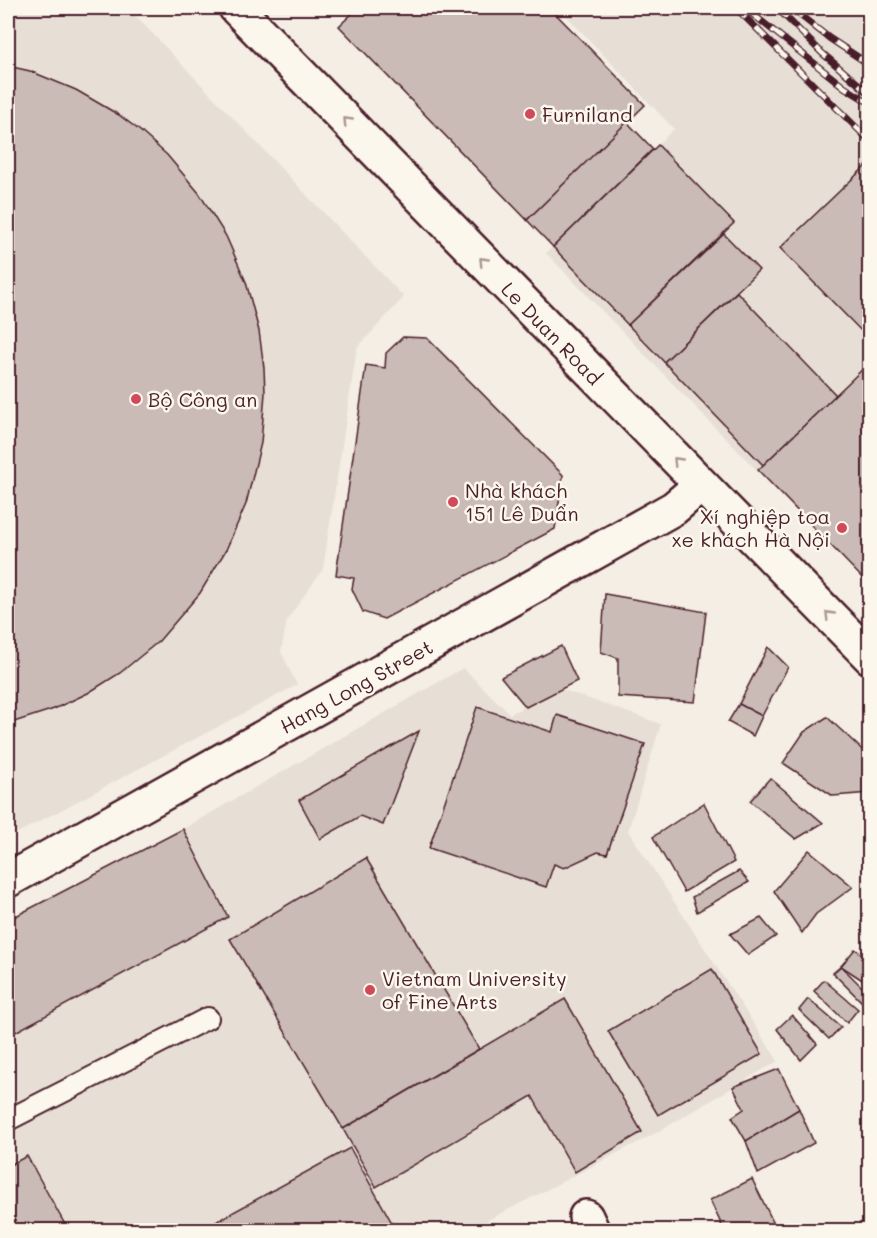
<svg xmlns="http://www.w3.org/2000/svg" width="877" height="1238" viewBox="0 0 877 1238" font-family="Mali,sans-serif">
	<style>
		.built { fill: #e7dfd6 }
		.building { fill: #cabbb6; stroke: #4a1f2b; stroke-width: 1.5 }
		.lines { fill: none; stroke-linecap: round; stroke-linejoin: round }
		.service-casing { stroke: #4a1f2b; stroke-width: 24 }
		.minor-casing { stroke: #4a1f2b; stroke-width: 38 }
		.primary-casing { stroke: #4a1f2b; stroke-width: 38 }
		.service { stroke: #fbf7ec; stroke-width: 20 }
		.minor { stroke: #fbf7ec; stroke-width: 33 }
		.primary { stroke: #fbf7ec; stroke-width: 33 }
		.rail-casing { stroke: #4a1f2b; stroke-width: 7 }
		.rail { stroke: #fbf7ec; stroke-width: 4.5; stroke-dasharray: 14; stroke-linecap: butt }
		.oneway { stroke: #ab9695 }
		.poi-dot { fill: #d1495b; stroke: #fbf7ec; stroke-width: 2 }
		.labels { text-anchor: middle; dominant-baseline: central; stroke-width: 5; stroke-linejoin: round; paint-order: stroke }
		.poi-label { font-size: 20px; fill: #4a1f2b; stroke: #fbf7ec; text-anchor: start }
		.street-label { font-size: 20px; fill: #4a1f2b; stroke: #fbf7ec }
	</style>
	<rect width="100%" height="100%" fill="#f4eee4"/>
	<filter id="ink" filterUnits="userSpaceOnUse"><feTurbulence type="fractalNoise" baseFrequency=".0167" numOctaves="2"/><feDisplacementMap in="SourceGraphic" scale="12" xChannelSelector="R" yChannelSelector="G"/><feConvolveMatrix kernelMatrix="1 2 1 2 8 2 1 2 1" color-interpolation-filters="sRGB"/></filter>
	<g filter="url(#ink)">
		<!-- built -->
		<g class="built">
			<path d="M 8,8 L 128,8 L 404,297 L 357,348 L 323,569 L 287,620 L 281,652 L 297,685 L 8,838 Z"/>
			<path d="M 559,8 L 869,8 L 869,586 L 546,253 L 674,129 Z"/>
			<path d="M 463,668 L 510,714 L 561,689 L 661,724 L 628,831 L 778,1061 L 654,1134 L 469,1230 L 8,1230 L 8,920 L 183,829 Z"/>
		</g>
		<!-- building -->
		<g class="building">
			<path d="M 358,8 L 550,8 L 645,105 L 527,220 L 339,26 Z"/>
			<path d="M 8,66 L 30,71 L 76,90 L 119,115 L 139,130 L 167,155 L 199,193 L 226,236 L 246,282 L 259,331 L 264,368 L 265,393 L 261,443 L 246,504 L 226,550 L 200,593 L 159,641 L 120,673 L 88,693 L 54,709 L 8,724 Z"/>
			<path d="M 627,122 L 653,149 L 553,247 L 527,220 Z"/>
			<path d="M 658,145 L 734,223 L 628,325 L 553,247 Z"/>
			<path d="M 870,162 L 870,340 L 780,248 Z"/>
			<path d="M 724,234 L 759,270 L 664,362 L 628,325 Z"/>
			<path d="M 737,292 L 836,395 L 763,465 L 664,362 Z"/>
			<path d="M 403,337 L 427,338 L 563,475 L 555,529 L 384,619 L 363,612 L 352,589 L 354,578 L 336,575 L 366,365 L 385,368 L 386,353 Z"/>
			<path d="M 870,362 L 870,586 L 758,470 Z"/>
			<path d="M 605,594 L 706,612 L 695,702 L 618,697 L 618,658 L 601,652 Z"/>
			<path d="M 561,646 L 577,681 L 526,707 L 501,677 Z"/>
			<path d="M 768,647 L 788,667 L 762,716 L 739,704 Z"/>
			<path d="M 739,704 L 762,716 L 753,736 L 728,722 Z"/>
			<path d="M 477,707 L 552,732 L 557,715 L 645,744 L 607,854 L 598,852 L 564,868 L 554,864 L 546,887 L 429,848 Z"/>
			<path d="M 827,717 L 870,757 L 870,793 L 833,796 L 783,763 L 804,732 Z"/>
			<path d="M 419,731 L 383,825 L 360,816 L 320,839 L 299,800 Z"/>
			<path d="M 770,778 L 823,823 L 796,839 L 750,801 Z"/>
			<path d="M 704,803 L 734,862 L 684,892 L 653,837 Z"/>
			<path d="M 183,829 L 228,917 L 8,1036 L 8,920 Z"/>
			<path d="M 809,850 L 853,887 L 816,914 L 802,933 L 774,891 Z"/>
			<path d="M 366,858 L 479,1049 L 343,1129 L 230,939 Z"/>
			<path d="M 739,871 L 749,882 L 697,912 L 692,897 Z"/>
			<path d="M 761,918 L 776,936 L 748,955 L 730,934 Z"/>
			<path d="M 855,949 L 870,960 L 870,985 L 841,966 Z"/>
			<path d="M 841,966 L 868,993 L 862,1002 L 833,973 Z"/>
			<path d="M 712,969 L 762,1054 L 658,1115 L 608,1031 Z"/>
			<path d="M 824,980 L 858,1009 L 847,1023 L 814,991 Z"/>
			<path d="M 565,999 L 642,1132 L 575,1172 L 532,1096 L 376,1187 L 343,1129 Z"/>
			<path d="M 808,999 L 841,1027 L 829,1039 L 799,1010 Z"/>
			<path d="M 792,1015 L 817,1044 L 801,1060 L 777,1029 Z"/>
			<path d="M 779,1069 L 799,1109 L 746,1141 L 732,1117 L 744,1109 L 733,1087 Z"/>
			<path d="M 799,1109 L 814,1143 L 758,1174 L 746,1141 Z"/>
			<path d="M 350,1148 L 392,1223 L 378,1230 L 210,1230 L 208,1226 Z"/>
			<path d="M 27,1156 L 68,1230 L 8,1230 L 8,1166 Z"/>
			<path d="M 752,1179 L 775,1226 L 765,1230 L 724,1230 L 710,1200 Z"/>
		</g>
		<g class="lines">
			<!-- service casing -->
			<g class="service-casing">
				<path id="service" d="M 8,1120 L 208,1018"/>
			</g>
			<!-- minor casing -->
			<g class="minor-casing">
				<g id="minor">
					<path d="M 8,880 L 674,508 L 701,485"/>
					<path d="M 586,1217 L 592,1230"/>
				</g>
			</g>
			<!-- primary casing -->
			<g class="primary-casing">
				<path id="primary" d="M 236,8 L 870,657"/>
			</g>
			<!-- service -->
			<use href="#service" class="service"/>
			<!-- minor -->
			<use href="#minor" class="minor"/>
			<!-- primary -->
			<use href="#primary" class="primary"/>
			<!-- rail casing -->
			<g class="rail-casing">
				<g id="rail">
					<path d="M 736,8 L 870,141"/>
					<path d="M 777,8 L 822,53 L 870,94"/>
					<path d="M 791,8 L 829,38 L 870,65"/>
					<path d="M 750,12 L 844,87 L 870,103"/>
				</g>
			</g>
			<!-- rail -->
			<use href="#rail" class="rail"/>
		</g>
		<!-- one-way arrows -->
		<defs><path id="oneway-chevron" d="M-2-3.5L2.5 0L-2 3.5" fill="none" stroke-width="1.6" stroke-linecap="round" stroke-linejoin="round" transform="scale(1.5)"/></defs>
		<g class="oneway">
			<use href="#oneway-chevron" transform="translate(347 121) rotate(-134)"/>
			<use href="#oneway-chevron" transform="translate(483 261) rotate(-134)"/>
			<use href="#oneway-chevron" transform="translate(677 461) rotate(-134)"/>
			<use href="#oneway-chevron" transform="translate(829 615) rotate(-134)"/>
		</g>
	</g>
	<!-- markers -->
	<g class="poi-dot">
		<circle cx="530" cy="114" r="6"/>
		<circle cx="136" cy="399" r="6"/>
		<circle cx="453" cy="502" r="6"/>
		<circle cx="842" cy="528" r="6"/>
		<circle cx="370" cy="990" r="6"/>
	</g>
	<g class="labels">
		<!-- poi labels -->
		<g class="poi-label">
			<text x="542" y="114">Furniland</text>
			<text x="148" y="399">Bộ Công an</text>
			<text x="465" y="490">Nhà khách<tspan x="465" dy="23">151 Lê Duẩn</tspan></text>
			<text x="830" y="516" text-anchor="end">Xí nghiệp toa<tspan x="830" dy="23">xe khách Hà Nội</tspan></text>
			<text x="382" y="978">Vietnam University<tspan x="382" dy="23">of Fine Arts</tspan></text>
		</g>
		<!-- street labels -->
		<g class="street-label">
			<text transform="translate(552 333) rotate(46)">Le Duan Road</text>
			<text transform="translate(356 686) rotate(-29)">Hang Long Street</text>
		</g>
	</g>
	<!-- margin -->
	<rect width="877" height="1238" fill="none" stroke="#fbf7ec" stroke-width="30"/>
	<rect x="15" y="15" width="847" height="1208" fill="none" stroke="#4a1f2b" stroke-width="2" filter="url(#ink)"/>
</svg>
